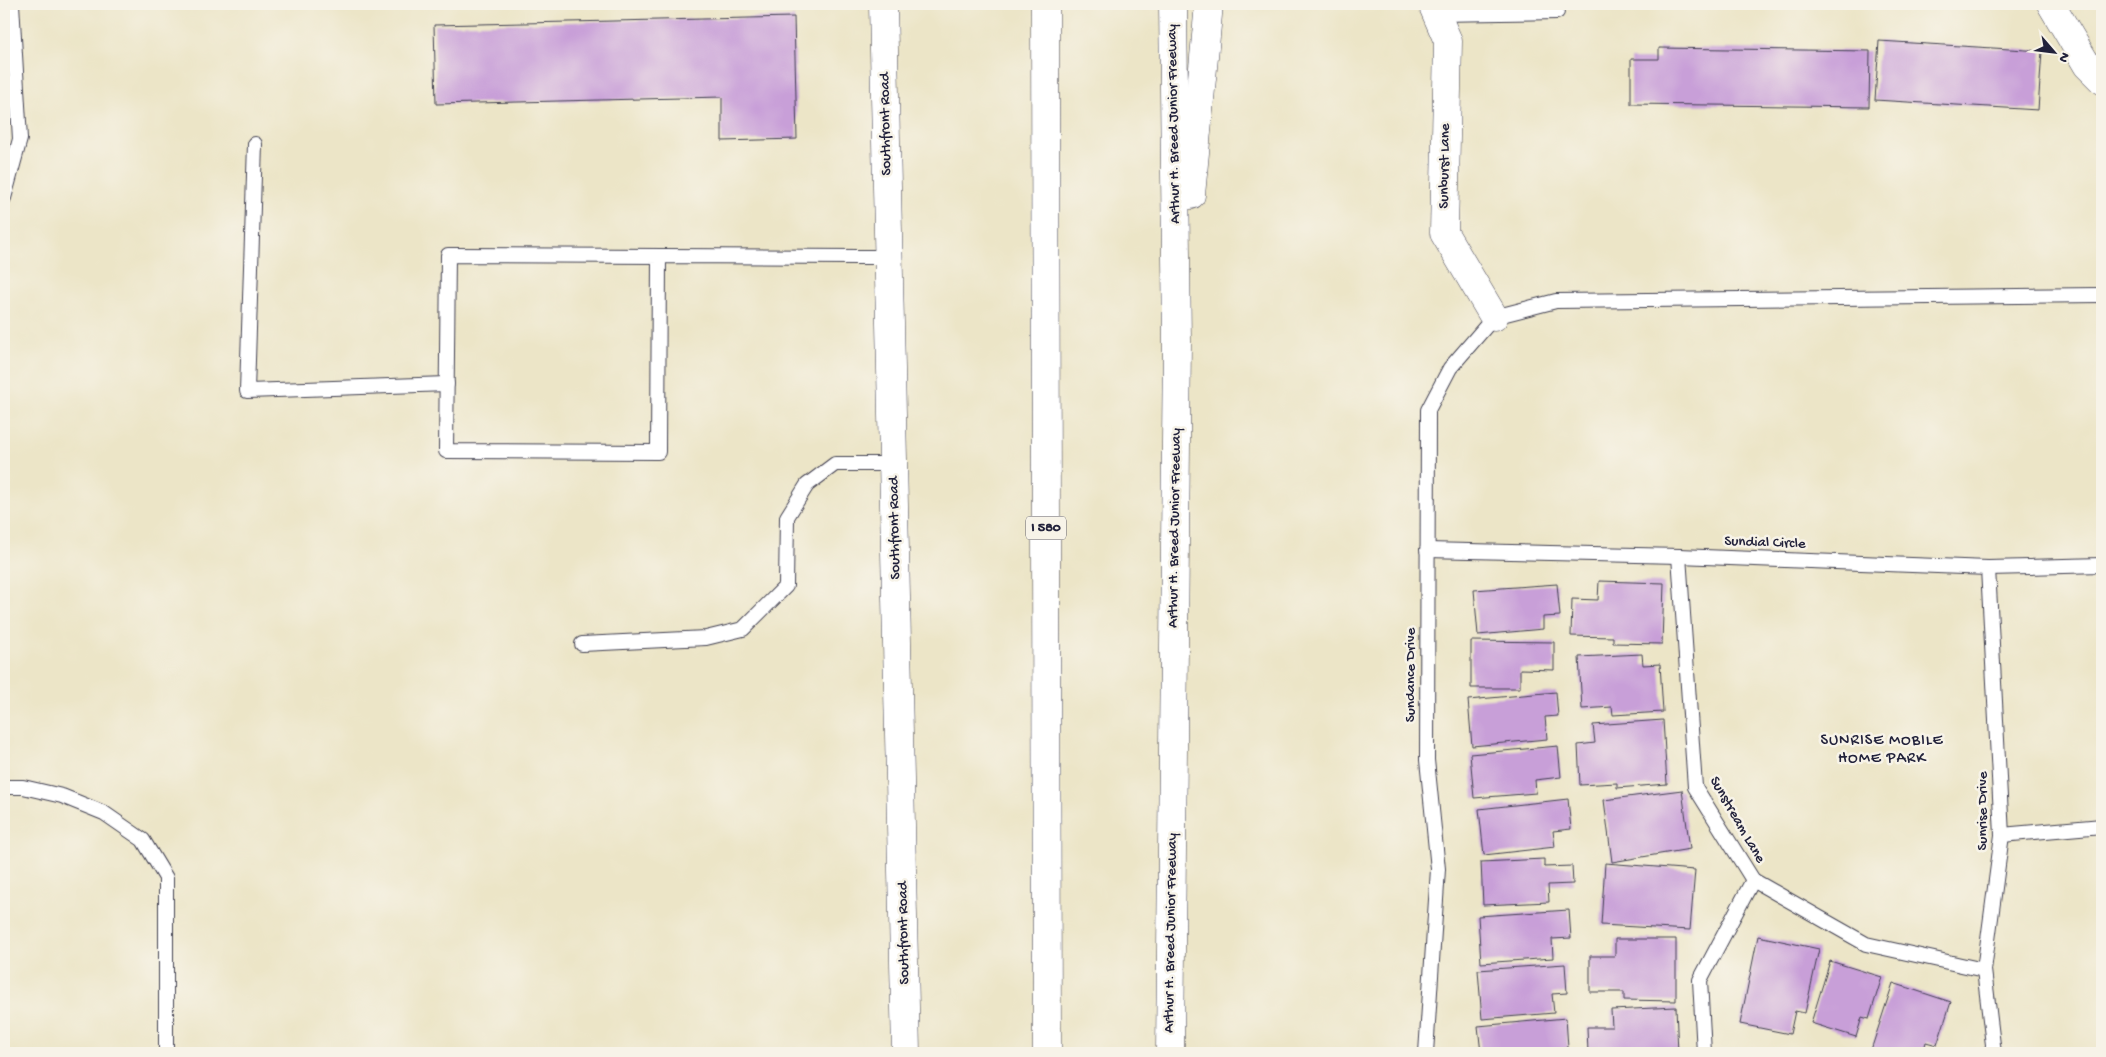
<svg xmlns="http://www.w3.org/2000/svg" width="2106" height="1057" viewBox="0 0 2106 1057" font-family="'Gochi Hand',sans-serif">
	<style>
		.building { fill: #c89fd8 }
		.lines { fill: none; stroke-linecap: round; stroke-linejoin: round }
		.lane-casing { stroke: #403f50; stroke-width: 16 }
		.street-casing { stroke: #403f50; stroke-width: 29 }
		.secondary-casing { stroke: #403f50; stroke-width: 29 }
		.highway-casing { stroke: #403f50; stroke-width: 29 }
		.lane { stroke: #fff; stroke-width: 14 }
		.street { stroke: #fff; stroke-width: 28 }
		.secondary { stroke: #fff; stroke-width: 28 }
		.highway { stroke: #fff; stroke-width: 28 }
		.labels { text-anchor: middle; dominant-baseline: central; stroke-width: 5; stroke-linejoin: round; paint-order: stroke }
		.shield { fill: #f7f3e8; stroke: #62616f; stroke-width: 1 }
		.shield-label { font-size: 14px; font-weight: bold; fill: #22223b }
		.street-label { font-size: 15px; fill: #22223b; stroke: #f7f3e8 }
		.neighbourhood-label { font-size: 16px; letter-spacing: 1px; fill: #22223b; stroke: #f7f3e8 }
	</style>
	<rect width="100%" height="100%" fill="#f7f3e8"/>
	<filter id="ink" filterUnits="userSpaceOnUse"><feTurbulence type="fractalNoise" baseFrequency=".02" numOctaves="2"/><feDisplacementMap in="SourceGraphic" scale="10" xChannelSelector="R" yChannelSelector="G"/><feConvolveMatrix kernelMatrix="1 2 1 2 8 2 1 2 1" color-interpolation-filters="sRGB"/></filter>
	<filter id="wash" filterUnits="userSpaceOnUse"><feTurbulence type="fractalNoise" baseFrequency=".0096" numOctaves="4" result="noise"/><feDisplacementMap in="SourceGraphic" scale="20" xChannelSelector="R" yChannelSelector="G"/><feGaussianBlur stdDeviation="1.12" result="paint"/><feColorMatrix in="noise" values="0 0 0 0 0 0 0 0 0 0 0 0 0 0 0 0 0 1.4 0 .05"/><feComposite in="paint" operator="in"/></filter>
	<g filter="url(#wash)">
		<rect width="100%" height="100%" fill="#ece5c7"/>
		<g id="blocks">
			<!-- building -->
			<g class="building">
				<path d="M 794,17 L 797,139 L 722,141 L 722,97 L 436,104 L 434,25 Z"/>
				<path d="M 1879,41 L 2042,51 L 2038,110 L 1875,100 Z"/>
				<path d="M 1659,48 L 1870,51 L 1869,107 L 1631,104 L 1631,59 L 1659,59 Z"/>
				<path d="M 1599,581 L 1664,583 L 1662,644 L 1613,643 L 1613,637 L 1571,636 L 1572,599 L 1598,600 Z"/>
				<path d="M 1557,584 L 1560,616 L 1543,617 L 1543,629 L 1478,635 L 1474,590 Z"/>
				<path d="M 1471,641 L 1554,642 L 1554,670 L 1520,669 L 1520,688 L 1471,688 Z"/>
				<path d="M 1642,654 L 1643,665 L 1660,664 L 1663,712 L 1613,715 L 1612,707 L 1582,709 L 1579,657 Z"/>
				<path d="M 1556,692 L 1558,716 L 1545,717 L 1547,739 L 1472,746 L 1468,700 Z"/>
				<path d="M 1663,720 L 1667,784 L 1617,788 L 1617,783 L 1580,785 L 1578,745 L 1595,743 L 1593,725 Z"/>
				<path d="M 1558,746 L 1561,777 L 1535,780 L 1536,793 L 1474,798 L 1470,754 Z"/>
				<path d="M 1682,790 L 1690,849 L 1612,862 L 1604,800 Z"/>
				<path d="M 1568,799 L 1571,829 L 1553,831 L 1555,847 L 1484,855 L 1479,809 Z"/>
				<path d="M 1544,859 L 1544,867 L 1572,866 L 1573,884 L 1548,885 L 1549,902 L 1483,905 L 1481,862 Z"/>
				<path d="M 1605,863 L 1695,870 L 1690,930 L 1601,925 Z"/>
				<path d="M 1569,910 L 1571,938 L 1552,939 L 1553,958 L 1481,963 L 1478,916 Z"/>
				<path d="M 1758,936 L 1819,949 L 1805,1013 L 1795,1011 L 1790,1034 L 1740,1024 Z"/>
				<path d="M 1615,939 L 1676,939 L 1676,1001 L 1624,1000 L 1624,992 L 1590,992 L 1590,956 L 1615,956 Z"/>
				<path d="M 1830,961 L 1882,977 L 1869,1019 L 1862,1017 L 1856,1037 L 1811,1023 Z"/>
				<path d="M 1565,964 L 1567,993 L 1552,994 L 1554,1013 L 1482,1019 L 1478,970 Z"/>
				<path d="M 1893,983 L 1951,1002 L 1937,1045 L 1926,1042 L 1923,1053 L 1870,1053 Z"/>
				<path d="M 1676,1007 L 1678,1053 L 1588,1053 L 1587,1027 L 1612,1027 L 1611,1010 Z"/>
				<path d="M 1566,1018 L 1568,1048 L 1544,1051 L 1545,1053 L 1481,1053 L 1478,1026 Z"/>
			</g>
		</g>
	</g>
	<g filter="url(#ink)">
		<use href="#blocks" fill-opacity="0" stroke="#403f50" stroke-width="1"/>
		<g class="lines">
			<!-- lane casing -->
			<g class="lane-casing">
				<g id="lane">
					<path d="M 1437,14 L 1557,12"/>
					<path d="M 255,144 L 247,391 L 447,384"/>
					<path d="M 4,198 L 20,139 L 12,4"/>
					<path d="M 659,256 L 658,452 L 446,451 L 448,255 L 859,257 L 889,257"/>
					<path d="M 1427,550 L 1679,556 L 1988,568 L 2102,565"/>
					<path d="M 1679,556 L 1695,787 L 1753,880 L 1866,944 L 1984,970"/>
					<path d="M 1988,568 L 2002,835 L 1984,970 L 1994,1053"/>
					<path d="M 582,644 L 706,638 L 743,629 L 786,586 L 787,517 L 807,485 L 835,464 L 893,464"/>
					<path d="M 4,787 L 23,787 L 62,796 L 104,813 L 143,840 L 166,878 L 166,1053"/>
					<path d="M 2002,835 L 2102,826"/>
					<path d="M 1426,1053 L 1438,869 L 1427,760 L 1428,410 L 1450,368 L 1494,317 L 1556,301 L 2102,295"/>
					<path d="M 1704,1053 L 1700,980 L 1753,880"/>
				</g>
			</g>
			<!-- street casing -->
			<g class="street-casing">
				<g id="street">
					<path d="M 1432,4 L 1448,41 L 1444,233 L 1494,317"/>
					<path d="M 2051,4 L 2087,65 L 2102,80"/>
				</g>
			</g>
			<!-- secondary casing -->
			<g class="secondary-casing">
				<path id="secondary" d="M 883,4 L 906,1053"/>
			</g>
			<!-- highway casing -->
			<g class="highway-casing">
				<g id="highway">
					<path d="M 1045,4 L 1047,1053"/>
					<path d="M 1191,195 L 1209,4"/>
					<path d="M 1170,1053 L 1177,341 L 1173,4"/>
				</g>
			</g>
			<!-- lane -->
			<use href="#lane" class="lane"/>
			<!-- street -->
			<use href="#street" class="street"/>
			<!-- secondary -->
			<use href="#secondary" class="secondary"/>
			<!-- highway -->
			<use href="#highway" class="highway"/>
		</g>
	</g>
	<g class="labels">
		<!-- shield labels -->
		<rect class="shield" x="1026" y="516.5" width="40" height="23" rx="4"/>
		<g class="shield-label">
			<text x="1046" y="528">I 580</text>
		</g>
		<!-- street labels -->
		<g class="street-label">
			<text transform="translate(886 124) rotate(-91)">Southfront Road</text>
			<text transform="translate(1174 124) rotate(-91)">Arthur H. Breed Junior Freeway</text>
			<text transform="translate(1445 166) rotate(-89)">Sunburst Lane</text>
			<text transform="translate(895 528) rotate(-91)">Southfront Road</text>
			<text transform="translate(1175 528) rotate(-89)">Arthur H. Breed Junior Freeway</text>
			<text transform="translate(1765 543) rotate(2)">Sundial Circle</text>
			<text transform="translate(1411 675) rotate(-90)">Sundance Drive</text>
			<text transform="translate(1983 811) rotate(-90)">Sunrise Drive</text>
			<text transform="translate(1737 820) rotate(60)">Sunstream Lane</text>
			<text transform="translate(904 933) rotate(-91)">Southfront Road</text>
			<text transform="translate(1171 933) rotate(-89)">Arthur H. Breed Junior Freeway</text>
		</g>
		<!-- neighbourhood labels -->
		<g class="neighbourhood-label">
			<text x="1882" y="741">SUNRISE MOBILE<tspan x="1882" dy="18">HOME PARK</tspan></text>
		</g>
	</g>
	<!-- margin -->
	<rect width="2106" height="1057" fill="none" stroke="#f7f3e8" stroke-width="20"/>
	<!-- north arrow -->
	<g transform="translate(2054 52) rotate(118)" stroke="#f7f3e8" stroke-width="4" paint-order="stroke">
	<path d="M0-4L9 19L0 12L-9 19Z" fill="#22223b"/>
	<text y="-8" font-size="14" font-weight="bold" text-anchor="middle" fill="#22223b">N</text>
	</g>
</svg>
